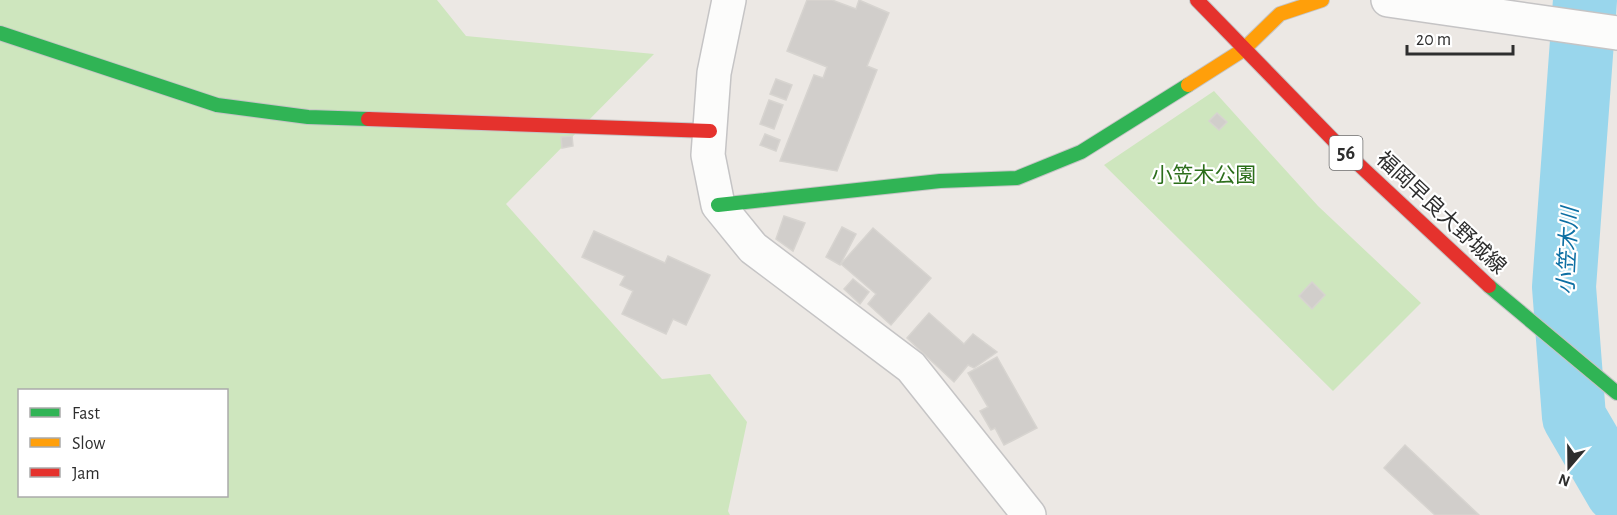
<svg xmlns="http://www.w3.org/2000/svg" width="1617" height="515" viewBox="0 0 1617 515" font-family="'Alegreya Sans','Noto Sans JP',sans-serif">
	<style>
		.green { fill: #cee6be; fill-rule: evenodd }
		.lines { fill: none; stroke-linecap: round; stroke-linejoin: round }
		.river { stroke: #99d6ec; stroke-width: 64 }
		.building { fill: #d1cecb; stroke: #d7d4d0; stroke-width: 1.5 }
		.street-casing { stroke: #c5c4c5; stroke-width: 36 }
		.fast-casing { stroke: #c5c4c5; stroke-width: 16 }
		.slow-casing { stroke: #c5c4c5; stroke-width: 16 }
		.jam-casing { stroke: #c5c4c5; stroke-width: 16 }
		.street { stroke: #fcfcfb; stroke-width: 33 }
		.fast { stroke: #30b455; stroke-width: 14 }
		.slow { stroke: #ff9f0a; stroke-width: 14 }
		.jam { stroke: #e5322d; stroke-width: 14 }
		.labels { text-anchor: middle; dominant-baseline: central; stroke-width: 4.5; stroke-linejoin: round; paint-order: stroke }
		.shield { fill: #fff; stroke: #6d6d6d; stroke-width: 1.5 }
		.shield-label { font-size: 20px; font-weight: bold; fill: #2e2e2e }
		.park-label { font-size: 21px; fill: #2c6e1b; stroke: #fff }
		.street-label { font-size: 21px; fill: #2e2e2e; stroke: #fff }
		.water-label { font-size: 22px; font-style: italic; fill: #0d6fa3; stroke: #fff }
	</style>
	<rect width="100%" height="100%" fill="#ece8e4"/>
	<!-- green -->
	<g class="green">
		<path d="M 0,0 L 437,0 L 466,36 L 654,54 L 506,204 L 662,379 L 710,374 L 747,422 L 728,511 L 730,515 L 0,515 ZM 20,390 L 226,390 L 226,496 L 20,496 Z"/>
		<path d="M 1214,91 L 1318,206 L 1421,303 L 1333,391 L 1104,165 Z"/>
	</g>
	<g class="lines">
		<!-- river -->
		<path class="river" d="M 1585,0 L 1564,287 L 1574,417 L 1617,491"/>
	</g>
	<!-- building -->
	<g class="building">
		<path d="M 807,0 L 832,0 L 856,9 L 859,0 L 889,13 L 867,66 L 877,70 L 837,171 L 780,161 L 814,75 L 823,78 L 827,67 L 787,51 Z"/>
		<path d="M 776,79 L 792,85 L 786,100 L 770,94 Z"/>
		<path d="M 769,100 L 783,105 L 774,129 L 760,124 Z"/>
		<path d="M 1217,113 L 1227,122 L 1219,130 L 1209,121 Z"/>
		<path d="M 765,134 L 780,140 L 776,151 L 760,145 Z"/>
		<path d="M 572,136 L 573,146 L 562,148 L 561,137 Z"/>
		<path d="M 784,216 L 805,223 L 793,251 L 776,239 Z"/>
		<path d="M 842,227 L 856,234 L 840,265 L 826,257 Z"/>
		<path d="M 873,228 L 931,278 L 891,325 L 868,304 L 876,294 L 841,264 Z"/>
		<path d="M 594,231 L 665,263 L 668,256 L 710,275 L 686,325 L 673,319 L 666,334 L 622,314 L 633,291 L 620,285 L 625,276 L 582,257 Z"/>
		<path d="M 853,279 L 869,292 L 860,304 L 844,289 Z"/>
		<path d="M 1312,282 L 1325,295 L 1312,309 L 1299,296 Z"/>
		<path d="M 929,313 L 964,344 L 973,334 L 997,352 L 974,368 L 968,365 L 954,382 L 907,338 Z"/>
		<path d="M 997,357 L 1037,428 L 1004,445 L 995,428 L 991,430 L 980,411 L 988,407 L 968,373 Z"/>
		<path d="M 1405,445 L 1479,515 L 1435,515 L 1384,468 Z"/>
	</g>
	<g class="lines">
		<!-- street casing -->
		<g class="street-casing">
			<g id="street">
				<path d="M 729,0 L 714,73 L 708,155 L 718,205 L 753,248 L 911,367 L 1029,515"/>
				<path d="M 1388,0 L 1617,33"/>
			</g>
		</g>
		<!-- fast casing -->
		<g class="fast-casing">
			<g id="fast">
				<path d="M 0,33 L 217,105 L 308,117 L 368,119"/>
				<path d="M 718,205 L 940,181 L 1017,178 L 1081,152 L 1188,85"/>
				<path d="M 1489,286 L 1617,393"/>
			</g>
		</g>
		<!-- slow casing -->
		<g class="slow-casing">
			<path id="slow" d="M 1188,85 L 1243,50 L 1280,14 L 1322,0"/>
		</g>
		<!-- jam casing -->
		<g class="jam-casing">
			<g id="jam">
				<path d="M 1197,0 L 1341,148 L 1489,286"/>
				<path d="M 368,119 L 710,131"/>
			</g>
		</g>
		<!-- street -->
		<use href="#street" class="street"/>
		<!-- fast -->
		<use href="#fast" class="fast"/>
		<!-- slow -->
		<use href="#slow" class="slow"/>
		<!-- jam -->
		<use href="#jam" class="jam"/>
	</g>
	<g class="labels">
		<!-- shield labels -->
		<rect class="shield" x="1329.5" y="136" width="33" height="34" rx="4.5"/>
		<g class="shield-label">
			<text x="1346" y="153">56</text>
		</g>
		<!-- park labels -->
		<g class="park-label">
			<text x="1204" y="175">小笠木公園</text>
		</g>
		<!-- street labels -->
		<g class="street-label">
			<text transform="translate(1441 213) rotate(43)">福岡早良大野城線</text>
		</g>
		<!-- water labels -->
		<g class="water-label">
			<text transform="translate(1568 251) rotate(-87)">小笠木川</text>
		</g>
	</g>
	<!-- legend -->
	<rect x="18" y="389" width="210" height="108" fill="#ffffff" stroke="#ababab" stroke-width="1.5"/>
	<rect x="30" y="408" width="30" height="9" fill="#30b455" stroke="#ababab" stroke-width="1.5"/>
	<text x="72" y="419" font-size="18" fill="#2e2e2e">Fast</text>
	<rect x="30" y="438" width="30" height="9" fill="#ff9f0a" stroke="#ababab" stroke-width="1.5"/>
	<text x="72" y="449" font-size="18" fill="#2e2e2e">Slow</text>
	<rect x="30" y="468" width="30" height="9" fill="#e5322d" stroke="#ababab" stroke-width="1.5"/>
	<text x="72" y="479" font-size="18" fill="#2e2e2e">Jam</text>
	<!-- north arrow -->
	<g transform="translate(1569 467) rotate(200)" stroke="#ffffff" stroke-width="4.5" paint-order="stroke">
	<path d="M0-4.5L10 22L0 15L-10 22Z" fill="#2e2e2e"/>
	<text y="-9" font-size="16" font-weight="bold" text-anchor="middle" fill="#2e2e2e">N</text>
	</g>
	<!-- scale -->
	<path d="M1407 45v9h106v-9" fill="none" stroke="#2e2e2e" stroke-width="3"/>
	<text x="1416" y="45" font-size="18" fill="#2e2e2e" stroke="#ffffff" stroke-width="4.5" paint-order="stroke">20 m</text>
</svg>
